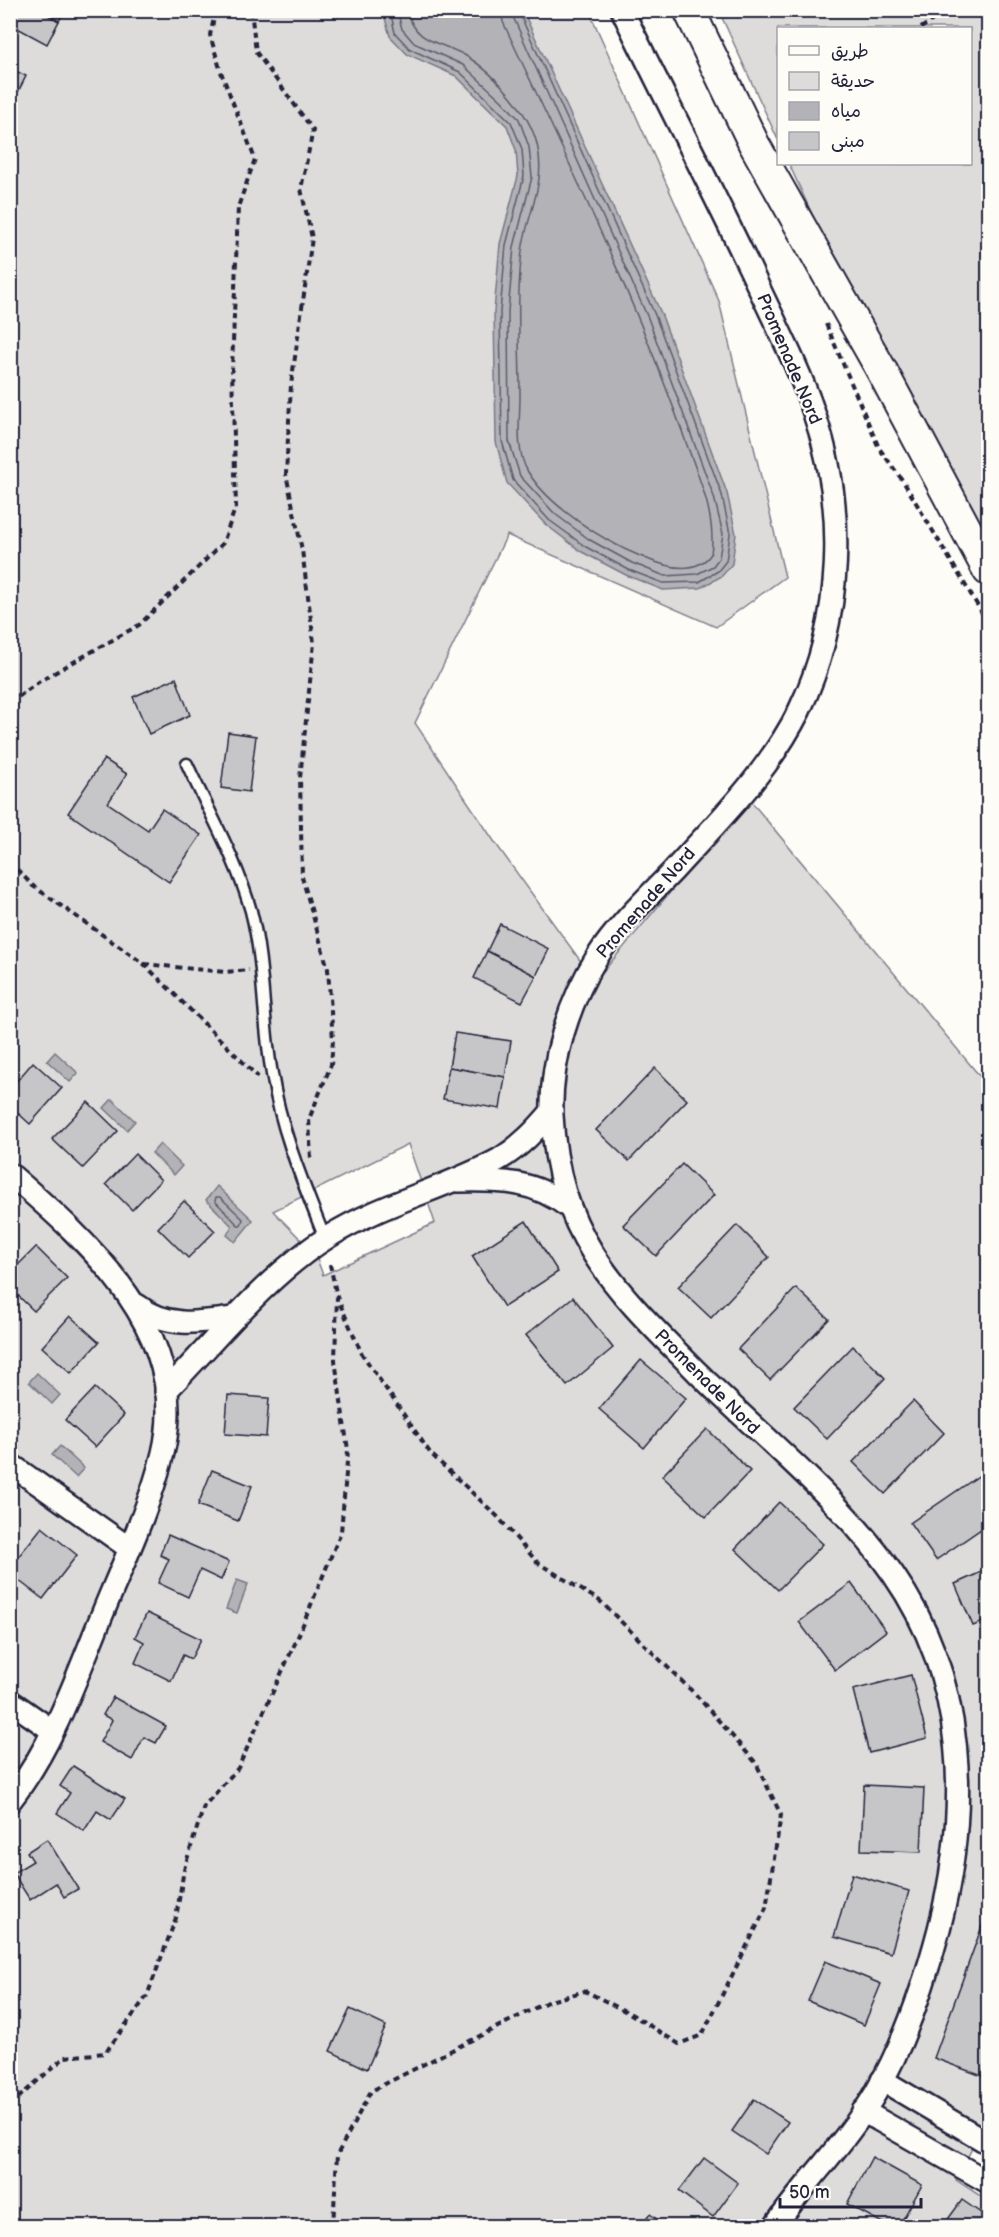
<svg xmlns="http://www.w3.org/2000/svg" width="999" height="2237" viewBox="0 0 999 2237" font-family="'Balsamiq Sans','Playpen Sans Arabic',sans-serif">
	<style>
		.green { fill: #dddcdb; stroke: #807f8b; stroke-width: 1.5; fill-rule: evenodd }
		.water { fill: #b2b2b7; stroke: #787885; stroke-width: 1.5 }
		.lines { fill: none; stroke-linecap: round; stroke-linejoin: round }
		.shore { stroke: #5c5c6d; stroke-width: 1.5 }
		.building { fill: #c6c6c8; stroke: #22223b; stroke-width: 1.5 }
		.lane-casing { stroke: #22223b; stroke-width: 15 }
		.street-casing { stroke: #22223b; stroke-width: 26 }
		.secondary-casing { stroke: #22223b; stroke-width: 34 }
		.path { stroke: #22223b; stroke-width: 4; stroke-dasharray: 6 4.5; stroke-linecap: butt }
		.lane { stroke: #fdfcf7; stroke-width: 10 }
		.street { stroke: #fdfcf7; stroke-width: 21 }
		.secondary { stroke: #fdfcf7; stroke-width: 30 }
		.labels { text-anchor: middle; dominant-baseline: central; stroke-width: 4.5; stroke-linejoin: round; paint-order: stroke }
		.street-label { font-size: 18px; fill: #22223b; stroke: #fdfcf7 }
	</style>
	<rect width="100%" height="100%" fill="#fdfcf7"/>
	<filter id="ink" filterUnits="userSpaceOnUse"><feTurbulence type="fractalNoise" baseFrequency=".0167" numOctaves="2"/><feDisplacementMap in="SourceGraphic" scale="12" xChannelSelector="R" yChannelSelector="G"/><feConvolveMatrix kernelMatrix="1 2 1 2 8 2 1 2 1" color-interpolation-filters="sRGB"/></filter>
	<g filter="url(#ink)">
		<!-- green -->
		<g class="green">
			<path d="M 10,11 L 589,11 L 719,301 L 785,577 L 716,627 L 507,535 L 415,723 L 496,844 L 595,981 L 749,799 L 988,1086 L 988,2117 L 956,2180 L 988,2201 L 988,2226 L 11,2226 ZM 408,1144 L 435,1223 L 323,1275 L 315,1254 L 273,1211 Z"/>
			<path d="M 719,11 L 988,11 L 988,597 L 789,164 L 970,164 L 970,28 L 778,28 L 778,140 Z"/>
		</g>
		<!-- water -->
		<g class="water">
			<path d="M 383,11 L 523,11 L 661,313 L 727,493 L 736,534 L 732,564 L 722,576 L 700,588 L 663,590 L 626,575 L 582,552 L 545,524 L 507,483 L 496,442 L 494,311 L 500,244 L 518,176 L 516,150 L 507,126 L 456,76 L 407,54 L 390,36 Z"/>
			<path d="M 55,1052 L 78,1073 L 70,1082 L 47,1061 Z"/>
			<path d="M 112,1099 L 135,1121 L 127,1130 L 104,1108 Z"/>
			<path d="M 160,1144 L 182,1166 L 174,1175 L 152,1153 Z"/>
			<path d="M 217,1186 L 253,1220 L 235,1242 L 227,1235 L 232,1226 L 206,1200 Z"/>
			<path d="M 37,1373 L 60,1395 L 52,1404 L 29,1382 Z"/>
			<path d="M 60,1446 L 84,1468 L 76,1477 L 52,1455 Z"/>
			<path d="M 237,1580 L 248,1584 L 237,1613 L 226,1609 Z"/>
		</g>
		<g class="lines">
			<!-- shore -->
			<g class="shore">
				<path d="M 390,10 L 395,33 L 410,49 L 460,72 L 511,122 L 522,149 L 524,176 L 506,245 L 500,312 L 502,441 L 513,480 L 549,520 L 586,547 L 629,570 L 663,583 L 699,582 L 718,571 L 726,561 L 730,534 L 722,495 L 655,315 L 518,10"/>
				<path d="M 397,10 L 402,29 L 414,43 L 463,65 L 501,100 L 519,119 L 529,147 L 532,177 L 514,247 L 508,311 L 509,441 L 520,476 L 555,514 L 590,540 L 632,563 L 665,576 L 697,574 L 713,566 L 719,558 L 723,534 L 714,497 L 648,318 L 510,10"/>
				<path d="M 407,10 C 415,45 442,41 468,57 C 496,75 529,112 537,144 C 547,183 527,214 522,251 C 516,300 520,347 520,396 C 520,421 515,450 528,472 C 549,506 603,541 640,556 C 660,565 695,577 711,554 C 717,512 695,470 682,431 C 632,291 566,157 503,22 L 501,10"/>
				<path d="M 220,1197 L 243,1219 L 241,1225 L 238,1225 L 215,1201 L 216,1197 Z"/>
			</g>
		</g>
		<!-- building -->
		<g class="building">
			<path d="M 10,10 L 39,10 L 59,21 L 47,44 L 10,24 Z"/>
			<path d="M 39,10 L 65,10 L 59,21 Z"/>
			<path d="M 10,68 L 26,76 L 13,102 L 10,100 Z"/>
			<path d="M 176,678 L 190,715 L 149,734 L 133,697 Z"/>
			<path d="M 228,732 L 256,736 L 249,792 L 221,788 Z"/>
			<path d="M 104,759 L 127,774 L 108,803 L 148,830 L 162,809 L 201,835 L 169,882 L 68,813 Z"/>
			<path d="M 500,924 L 549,949 L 536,976 L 487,951 Z"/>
			<path d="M 487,951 L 536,976 L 522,1002 L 474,978 Z"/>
			<path d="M 455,1033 L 511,1041 L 505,1077 L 449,1067 Z"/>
			<path d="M 33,1062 L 62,1088 L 30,1124 L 10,1106 L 10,1089 Z"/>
			<path d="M 449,1067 L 505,1077 L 500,1109 L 443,1099 Z"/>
			<path d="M 655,1068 L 687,1100 L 629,1161 L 596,1130 Z"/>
			<path d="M 88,1102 L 118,1131 L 83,1168 L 52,1139 Z"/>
			<path d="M 135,1154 L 161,1180 L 132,1210 L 106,1184 Z"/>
			<path d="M 682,1164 L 714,1195 L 656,1256 L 623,1225 Z"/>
			<path d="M 184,1201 L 215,1231 L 188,1258 L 158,1228 Z"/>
			<path d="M 526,1221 L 558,1272 L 504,1307 L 472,1256 Z"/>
			<path d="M 737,1225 L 769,1257 L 711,1318 L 678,1287 Z"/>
			<path d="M 36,1247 L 67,1278 L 34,1311 L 10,1288 L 10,1273 Z"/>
			<path d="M 796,1288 L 829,1319 L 770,1380 L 738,1349 Z"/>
			<path d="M 573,1297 L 613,1348 L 567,1386 L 526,1335 Z"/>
			<path d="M 70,1316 L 99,1342 L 71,1373 L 42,1347 Z"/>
			<path d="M 853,1346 L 885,1378 L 827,1439 L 794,1407 Z"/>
			<path d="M 641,1360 L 686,1398 L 644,1448 L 599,1409 Z"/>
			<path d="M 95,1388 L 124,1415 L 95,1447 L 65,1420 Z"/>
			<path d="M 228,1395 L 269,1398 L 266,1437 L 225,1434 Z"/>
			<path d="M 913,1401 L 944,1433 L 885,1494 L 853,1462 Z"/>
			<path d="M 707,1429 L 750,1471 L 706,1517 L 662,1476 Z"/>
			<path d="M 212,1470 L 252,1486 L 238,1521 L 198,1505 Z"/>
			<path d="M 980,1475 L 988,1488 L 988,1524 L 936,1560 L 910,1523 Z"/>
			<path d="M 779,1502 L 823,1544 L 778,1590 L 735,1549 Z"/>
			<path d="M 42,1527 L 77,1555 L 43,1599 L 10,1574 L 10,1567 Z"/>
			<path d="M 168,1535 L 229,1562 L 221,1580 L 200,1570 L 188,1597 L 158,1583 L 169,1559 L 160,1555 Z"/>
			<path d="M 988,1569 L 988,1620 L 973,1626 L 955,1584 Z"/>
			<path d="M 851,1583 L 886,1631 L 835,1670 L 799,1622 Z"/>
			<path d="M 147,1613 L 201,1639 L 191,1659 L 183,1655 L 171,1681 L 135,1663 L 144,1642 L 135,1637 Z"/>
			<path d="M 911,1675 L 927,1738 L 869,1753 L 853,1690 Z"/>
			<path d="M 113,1697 L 166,1726 L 156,1743 L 144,1737 L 132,1760 L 100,1742 L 112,1720 L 103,1715 Z"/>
			<path d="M 73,1766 L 125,1799 L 111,1820 L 97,1811 L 84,1831 L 57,1813 L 70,1793 L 60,1786 Z"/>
			<path d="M 864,1785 L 924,1788 L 921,1852 L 861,1850 Z"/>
			<path d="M 47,1839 L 78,1889 L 64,1897 L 56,1883 L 30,1900 L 13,1873 L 33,1861 L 27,1852 Z"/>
			<path d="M 852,1874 L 909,1891 L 891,1953 L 834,1937 Z"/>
			<path d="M 985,1918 L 988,1919 L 988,2058 L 982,2076 L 934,2058 Z"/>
			<path d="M 825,1961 L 881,1984 L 864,2025 L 808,2001 Z"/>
			<path d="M 350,2009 L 386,2026 L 367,2069 L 330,2051 Z"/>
			<path d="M 754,2099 L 788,2122 L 766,2154 L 732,2131 Z"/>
			<path d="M 872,2157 L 922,2185 L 899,2226 L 888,2226 L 847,2204 Z"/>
			<path d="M 704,2158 L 738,2183 L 713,2217 L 679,2191 Z"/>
			<path d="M 962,2200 L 988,2218 L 988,2226 L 943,2226 Z"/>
			<path d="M 650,2214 L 666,2226 L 641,2226 Z"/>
		</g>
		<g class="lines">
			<!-- lane casing -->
			<g class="lane-casing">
				<path id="lane" d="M 187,764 C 209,812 237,860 251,911 C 265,965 262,1019 272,1074 C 281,1131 304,1185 325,1239"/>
			</g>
			<!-- street casing -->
			<g class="street-casing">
				<g id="street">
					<path d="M 622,10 C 665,98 710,185 752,273 C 773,319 798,365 814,413 C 847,508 843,620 799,711 C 768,773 718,821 673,871 C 647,898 617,926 597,957 C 569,1002 550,1061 552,1115 C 558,1238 617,1291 698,1373 C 763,1438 840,1498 893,1574 C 967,1680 970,1807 939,1929 C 924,1986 905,2043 875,2094 C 847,2141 806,2181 775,2226"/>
					<path d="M 10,1174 C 91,1244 192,1334 163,1453 C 150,1506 125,1559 104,1610 C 77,1675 54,1745 10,1801"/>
					<path d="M 458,1181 C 502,1180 534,1180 570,1208"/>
					<path d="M 137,1305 C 166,1328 198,1323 233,1318"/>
					<path d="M 166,1391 C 216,1340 267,1275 328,1237 C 382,1203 444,1189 498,1160 C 520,1147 536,1130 552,1111"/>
					<path d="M 10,1464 L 129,1548"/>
					<path d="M 10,1701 L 53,1731"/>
					<path d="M 882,2080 L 988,2143"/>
					<path d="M 863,2111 L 988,2182"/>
				</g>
			</g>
			<!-- secondary casing -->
			<g class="secondary-casing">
				<path id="secondary" d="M 689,10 L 754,144 L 882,371 L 988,570"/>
			</g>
			<!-- path -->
			<g class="path">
				<path d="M 251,10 L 256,52 L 313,130 L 301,189 L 312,238 L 291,385 L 286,474 L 302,550 L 314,643 L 300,778 L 302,877 L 328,969 L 333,1040 L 331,1065 L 309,1119 L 311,1160"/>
				<path d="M 921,28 L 947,10"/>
				<path d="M 826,324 L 879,448 L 903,481 L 988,623"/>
				<path d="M 10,703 L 40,681 L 139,625 L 223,543 L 236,506 L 232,370 L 238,207 L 255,159 L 221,72 L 210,35 L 216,10"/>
				<path d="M 10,862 L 33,886 L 144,964 L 258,1077"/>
				<path d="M 144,964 L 225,972 L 249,970"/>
				<path d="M 10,2105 L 65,2057 L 105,2053 L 147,1996 L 176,1918 L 184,1869 L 204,1806 L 238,1768 L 297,1639 L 341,1532 L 348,1450 L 335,1360 L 337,1297 L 329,1260"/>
				<path d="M 333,2226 L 337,2155 L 371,2091 L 547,2002 L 585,1991 L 631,2014 L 679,2044 L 702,2035 L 766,1908 L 781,1815 L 756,1763 L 697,1696 L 600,1601 L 538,1563 L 497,1516 L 431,1454 L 362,1354 L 337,1297"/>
			</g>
			<!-- lane -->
			<use href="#lane" class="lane"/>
			<!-- street -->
			<use href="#street" class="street"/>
			<!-- secondary -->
			<use href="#secondary" class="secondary"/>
		</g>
	</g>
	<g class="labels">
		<!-- street labels -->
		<g class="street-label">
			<text transform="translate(789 359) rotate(67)">Promenade Nord</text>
			<text transform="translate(646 903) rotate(-49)">Promenade Nord</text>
			<text transform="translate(707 1382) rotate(45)">Promenade Nord</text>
		</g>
	</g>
	<!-- margin -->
	<rect width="999" height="2237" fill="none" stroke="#fdfcf7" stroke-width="36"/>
	<rect x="18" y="18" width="963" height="2201" fill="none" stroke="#22223b" stroke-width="2" filter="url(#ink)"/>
	<!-- legend -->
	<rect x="777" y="27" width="195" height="138" fill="#fdfcf7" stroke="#a5a5ac" stroke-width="1.5"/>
	<rect x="789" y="46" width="30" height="9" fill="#fdfcf7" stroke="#a5a5ac" stroke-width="1.5"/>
	<text x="831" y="57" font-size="18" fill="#22223b">طريق</text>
	<rect x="789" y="72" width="30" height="18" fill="#dddcdb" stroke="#a5a5ac" stroke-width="1.5"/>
	<text x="831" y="87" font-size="18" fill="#22223b">حديقة</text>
	<rect x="789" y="102" width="30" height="18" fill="#b2b2b7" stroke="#a5a5ac" stroke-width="1.5"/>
	<text x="831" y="117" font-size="18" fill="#22223b">مياه</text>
	<rect x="789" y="132" width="30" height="18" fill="#c6c6c8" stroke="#a5a5ac" stroke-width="1.5"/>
	<text x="831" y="147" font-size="18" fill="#22223b">مبنى</text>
	<!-- scale -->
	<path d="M780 2198v9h141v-9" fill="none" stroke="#22223b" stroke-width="3"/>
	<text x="789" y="2198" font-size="18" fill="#22223b" stroke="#fdfcf7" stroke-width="4.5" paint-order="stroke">50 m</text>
</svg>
